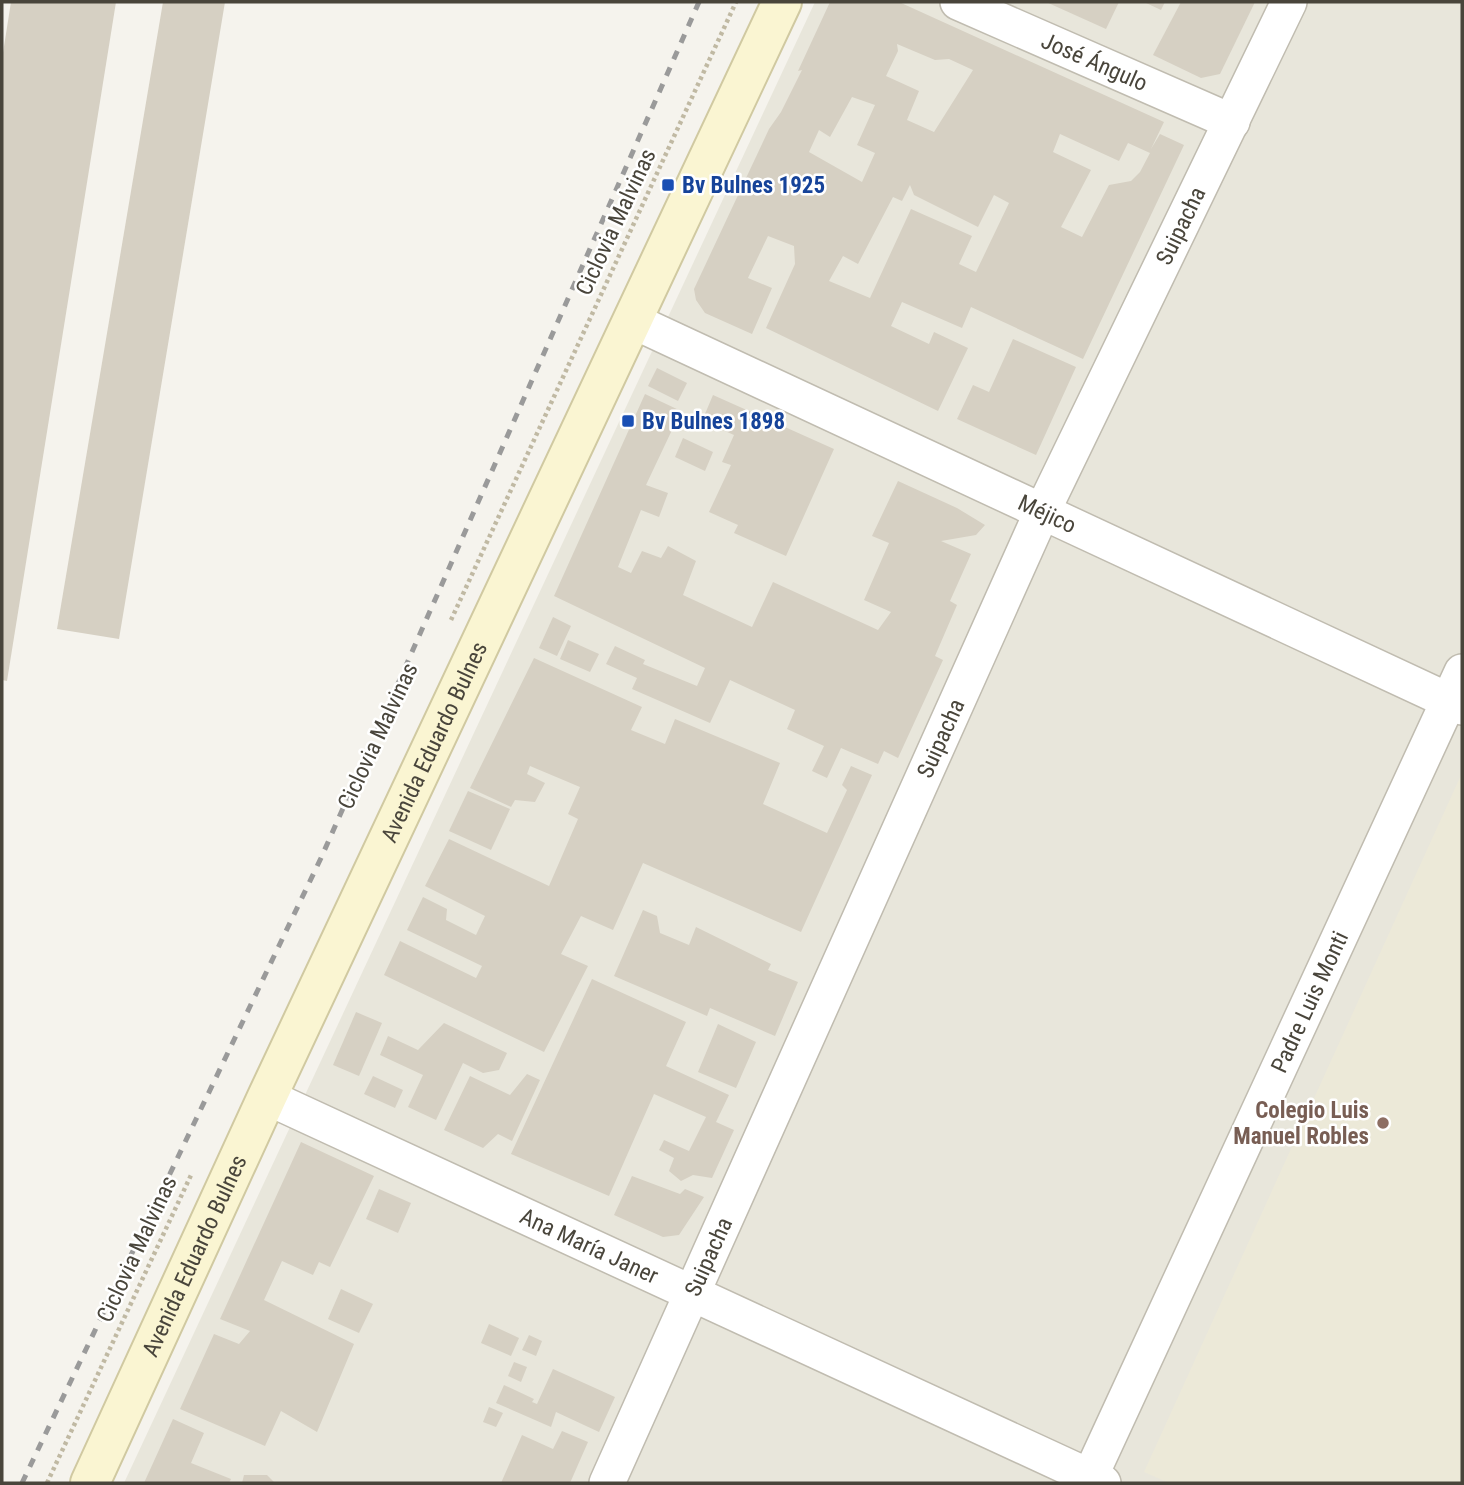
<svg xmlns="http://www.w3.org/2000/svg" width="1464" height="1485" viewBox="0 0 1464 1485" font-family="'Roboto Condensed',sans-serif">
	<style>
		.residential { fill: #e8e6db }
		.education { fill: #ece9d8 }
		.building { fill: #d6d0c3; fill-rule: evenodd }
		.lines { fill: none; stroke-linecap: round; stroke-linejoin: round }
		.minor-casing { stroke: #c0bcb0; stroke-width: 38 }
		.secondary-casing { stroke: #d0c9a1; stroke-width: 42 }
		.path { stroke: #c0b9a3; stroke-width: 4.5; stroke-dasharray: 3.5 3.5; stroke-linecap: butt }
		.minor { stroke: #fff; stroke-width: 35 }
		.secondary { stroke: #faf5d2; stroke-width: 38 }
		.rail { stroke: #9a9a9a; stroke-width: 5; stroke-dasharray: 9 9; stroke-linecap: butt }
		.transit-dot { fill: #1a4fb4; stroke: #fff; stroke-width: 2.5 }
		.education-dot { fill: #8d6e63; stroke: #fff; stroke-width: 2.5 }
		.labels { text-anchor: middle; dominant-baseline: central; stroke-width: 5; stroke-linejoin: round; paint-order: stroke }
		.street-label { font-size: 23px; fill: #49453b; stroke: #fff }
		.transit-label { font-size: 23px; font-weight: bold; fill: #164399; stroke: #fff; text-anchor: start }
		.education-label { font-size: 23px; font-weight: bold; fill: #785e54; stroke: #fff; text-anchor: end }
	</style>
	<rect width="100%" height="100%" fill="#f5f3ed"/>
	<!-- residential -->
	<path class="residential" d="M 815,2 L 1462,2 L 1462,1483 L 124,1483 Z"/>
	<!-- education -->
	<path class="education" d="M 1462,773 L 1462,1483 L 1169,1483 L 1144,1472 Z"/>
	<!-- building -->
	<g class="building">
		<path d="M 11,2 L 116,2 L 7,681 L 2,680 L 2,59 Z"/>
		<path d="M 163,2 L 225,2 L 119,639 L 57,629 Z"/>
		<path d="M 830,2 L 899,2 L 1164,122 L 1151,149 L 1160,134 L 1184,145 L 1083,359 L 971,307 L 962,328 L 902,302 L 891,326 L 929,344 L 934,332 L 968,348 L 938,411 L 766,328 L 795,264 L 794,246 L 768,236 L 748,278 L 772,288 L 752,334 L 705,313 L 696,300 L 694,289 L 769,129 L 781,112 L 802,70 L 798,71 ZM 897,44 L 935,60 L 949,59 L 973,70 L 934,132 L 907,120 L 919,91 L 886,76 L 898,51 ZM 852,97 L 875,105 L 857,145 L 875,153 L 862,182 L 809,152 L 819,130 L 830,137 ZM 1060,134 L 1119,161 L 1128,143 L 1150,153 L 1140,172 L 1131,181 L 1109,185 L 1082,237 L 1061,227 L 1091,170 L 1053,152 ZM 910,185 L 914,195 L 978,227 L 994,195 L 1009,203 L 976,272 L 959,264 L 972,236 L 911,209 L 870,298 L 829,281 L 843,256 L 858,264 L 893,197 L 902,201 Z"/>
		<path d="M 1046,2 L 1119,2 L 1106,29 Z"/>
		<path d="M 1144,2 L 1165,2 L 1161,10 Z"/>
		<path d="M 1181,2 L 1255,2 L 1220,74 L 1201,78 L 1153,55 Z"/>
		<path d="M 1013,339 L 1076,367 L 1036,455 L 957,419 L 973,385 L 989,392 Z"/>
		<path d="M 657,368 L 687,383 L 678,401 L 648,386 Z"/>
		<path d="M 645,394 L 681,411 L 646,485 L 668,493 L 659,517 L 641,510 L 618,567 L 631,573 L 642,551 L 661,558 L 668,546 L 696,561 L 683,595 L 752,627 L 773,582 L 878,630 L 891,612 L 864,600 L 889,543 L 872,536 L 898,481 L 957,508 L 985,525 L 976,535 L 941,541 L 971,554 L 950,601 L 957,605 L 935,656 L 943,660 L 898,758 L 884,751 L 878,764 L 841,748 L 827,778 L 812,771 L 824,746 L 787,729 L 795,710 L 730,680 L 710,723 L 632,689 L 637,678 L 606,664 L 615,646 L 645,660 L 643,664 L 697,686 L 705,668 L 554,596 Z"/>
		<path d="M 713,395 L 834,449 L 786,556 L 734,533 L 738,525 L 709,512 L 731,465 L 722,462 L 734,435 L 702,421 Z"/>
		<path d="M 683,438 L 713,452 L 705,471 L 675,457 Z"/>
		<path d="M 553,617 L 571,626 L 557,656 L 539,648 Z"/>
		<path d="M 568,640 L 599,654 L 590,672 L 560,659 Z"/>
		<path d="M 534,658 L 642,707 L 631,730 L 665,744 L 675,719 L 780,763 L 763,804 L 827,833 L 847,790 L 842,785 L 851,766 L 872,775 L 801,932 L 643,863 L 613,930 L 581,916 L 561,954 L 588,966 L 544,1052 L 384,975 L 400,941 L 476,978 L 482,966 L 407,930 L 423,897 L 447,909 L 446,920 L 476,935 L 485,916 L 425,886 L 449,839 L 549,886 L 578,819 L 568,814 L 580,787 L 530,766 L 527,774 L 545,783 L 535,802 L 515,800 L 511,807 L 470,788 Z"/>
		<path d="M 468,791 L 510,809 L 491,850 L 449,831 Z"/>
		<path d="M 643,910 L 657,916 L 660,933 L 689,945 L 696,927 L 771,964 L 768,970 L 798,982 L 775,1036 L 710,1008 L 707,1016 L 614,976 Z"/>
		<path d="M 592,979 L 686,1022 L 666,1066 L 729,1095 L 716,1122 L 734,1130 L 712,1178 L 693,1175 L 681,1181 L 669,1171 L 674,1158 L 659,1150 L 664,1140 L 689,1151 L 706,1117 L 654,1094 L 609,1196 L 511,1154 Z"/>
		<path d="M 356,1012 L 382,1023 L 359,1076 L 333,1065 Z"/>
		<path d="M 444,1023 L 507,1053 L 499,1070 L 483,1073 L 463,1063 L 436,1120 L 408,1107 L 423,1075 L 380,1055 L 388,1036 L 418,1050 Z"/>
		<path d="M 718,1024 L 756,1042 L 736,1088 L 698,1072 Z"/>
		<path d="M 527,1074 L 540,1080 L 512,1141 L 498,1134 L 483,1148 L 444,1130 L 470,1076 L 510,1095 Z"/>
		<path d="M 373,1076 L 403,1090 L 395,1108 L 364,1094 Z"/>
		<path d="M 301,1142 L 374,1176 L 330,1267 L 319,1262 L 313,1275 L 282,1261 L 264,1300 L 354,1344 L 317,1432 L 281,1411 L 265,1446 L 180,1409 L 214,1334 L 239,1344 L 250,1331 L 220,1319 Z"/>
		<path d="M 632,1176 L 680,1194 L 685,1189 L 704,1197 L 679,1235 L 663,1237 L 614,1215 Z"/>
		<path d="M 379,1189 L 411,1203 L 398,1233 L 366,1219 Z"/>
		<path d="M 341,1289 L 373,1304 L 359,1333 L 328,1319 Z"/>
		<path d="M 489,1324 L 519,1338 L 511,1356 L 481,1343 Z"/>
		<path d="M 529,1335 L 542,1341 L 536,1356 L 522,1350 Z"/>
		<path d="M 514,1362 L 527,1367 L 521,1382 L 508,1376 Z"/>
		<path d="M 553,1369 L 615,1397 L 599,1432 L 556,1412 L 551,1427 L 496,1403 L 504,1385 L 534,1399 L 532,1402 L 537,1404 Z"/>
		<path d="M 489,1407 L 503,1413 L 496,1427 L 483,1422 Z"/>
		<path d="M 173,1419 L 204,1433 L 191,1463 L 231,1479 L 229,1483 L 144,1483 Z"/>
		<path d="M 562,1431 L 588,1442 L 570,1483 L 501,1483 L 522,1435 L 553,1449 Z"/>
		<path d="M 244,1475 L 267,1475 L 275,1483 L 242,1483 Z"/>
	</g>
	<g class="lines">
		<!-- minor casing -->
		<g class="minor-casing">
			<g id="minor">
				<path id="s1" d="M 958,2 L 1232,122"/>
				<path id="s2" d="M 633,321 L 1462,707"/>
				<path id="s3" d="M 267,1097 L 1103,1483"/>
				<path id="s4" d="M 607,1483 L 1042,512 L 1289,2"/>
				<path id="s5" d="M 1087,1483 L 1462,672"/>
			</g>
		</g>
		<!-- secondary casing -->
		<g class="secondary-casing">
			<g id="secondary">
				<path id="s6" d="M 90,1483 L 267,1097 L 782,2"/>
			</g>
		</g>
		<!-- path -->
		<g class="path">
			<path d="M 451,620 L 736,2"/>
			<path d="M 47,1483 L 192,1173"/>
		</g>
		<!-- minor -->
		<use href="#minor" class="minor"/>
		<!-- secondary -->
		<use href="#secondary" class="secondary"/>
		<!-- rail -->
		<path class="rail" d="M 22,1483 L 321,858 L 699,2"/>
	</g>
	<!-- markers -->
	<g class="transit-dot">
		<rect x="661" y="178" width="14" height="14" rx="3.5"/>
		<rect x="621" y="414" width="14" height="14" rx="3.5"/>
	</g>
	<circle class="education-dot" cx="1383" cy="1123" r="7"/>
	<g class="labels">
		<!-- street labels -->
		<g class="street-label">
			<text stroke="none"><textPath href="#s1" startOffset="149">José Ángulo</textPath></text>
			<text transform="translate(616 222) rotate(-65)">Ciclovia Malvinas</text>
			<text stroke="none"><textPath href="#s4" startOffset="1382">Suipacha</textPath></text>
			<text stroke="none"><textPath href="#s2" startOffset="457">Méjico</textPath></text>
			<text transform="translate(378 736) rotate(-65)">Ciclovia Malvinas</text>
			<text stroke="none"><textPath href="#s4" startOffset="816">Suipacha</textPath></text>
			<text stroke="none"><textPath href="#s6" startOffset="817">Avenida Eduardo Bulnes</textPath></text>
			<text stroke="none"><textPath href="#s5" startOffset="530">Padre Luis Monti</textPath></text>
			<text stroke="none"><textPath href="#s3" startOffset="355">Ana María Janer</textPath></text>
			<text transform="translate(137 1249) rotate(-65)">Ciclovia Malvinas</text>
			<text stroke="none"><textPath href="#s6" startOffset="250">Avenida Eduardo Bulnes</textPath></text>
			<text stroke="none"><textPath href="#s4" startOffset="248">Suipacha</textPath></text>
		</g>
		<!-- transit labels -->
		<g class="transit-label">
			<text x="682" y="185">Bv Bulnes 1925</text>
			<text x="642" y="421">Bv Bulnes 1898</text>
		</g>
		<!-- education labels -->
		<g class="education-label">
			<text x="1369" y="1110">Colegio Luis<tspan x="1369" dy="26">Manuel Robles</tspan></text>
		</g>
	</g>
	<!-- border -->
	<rect width="1464" height="1485" fill="none" stroke="#49453b" stroke-width="7"/>
</svg>
